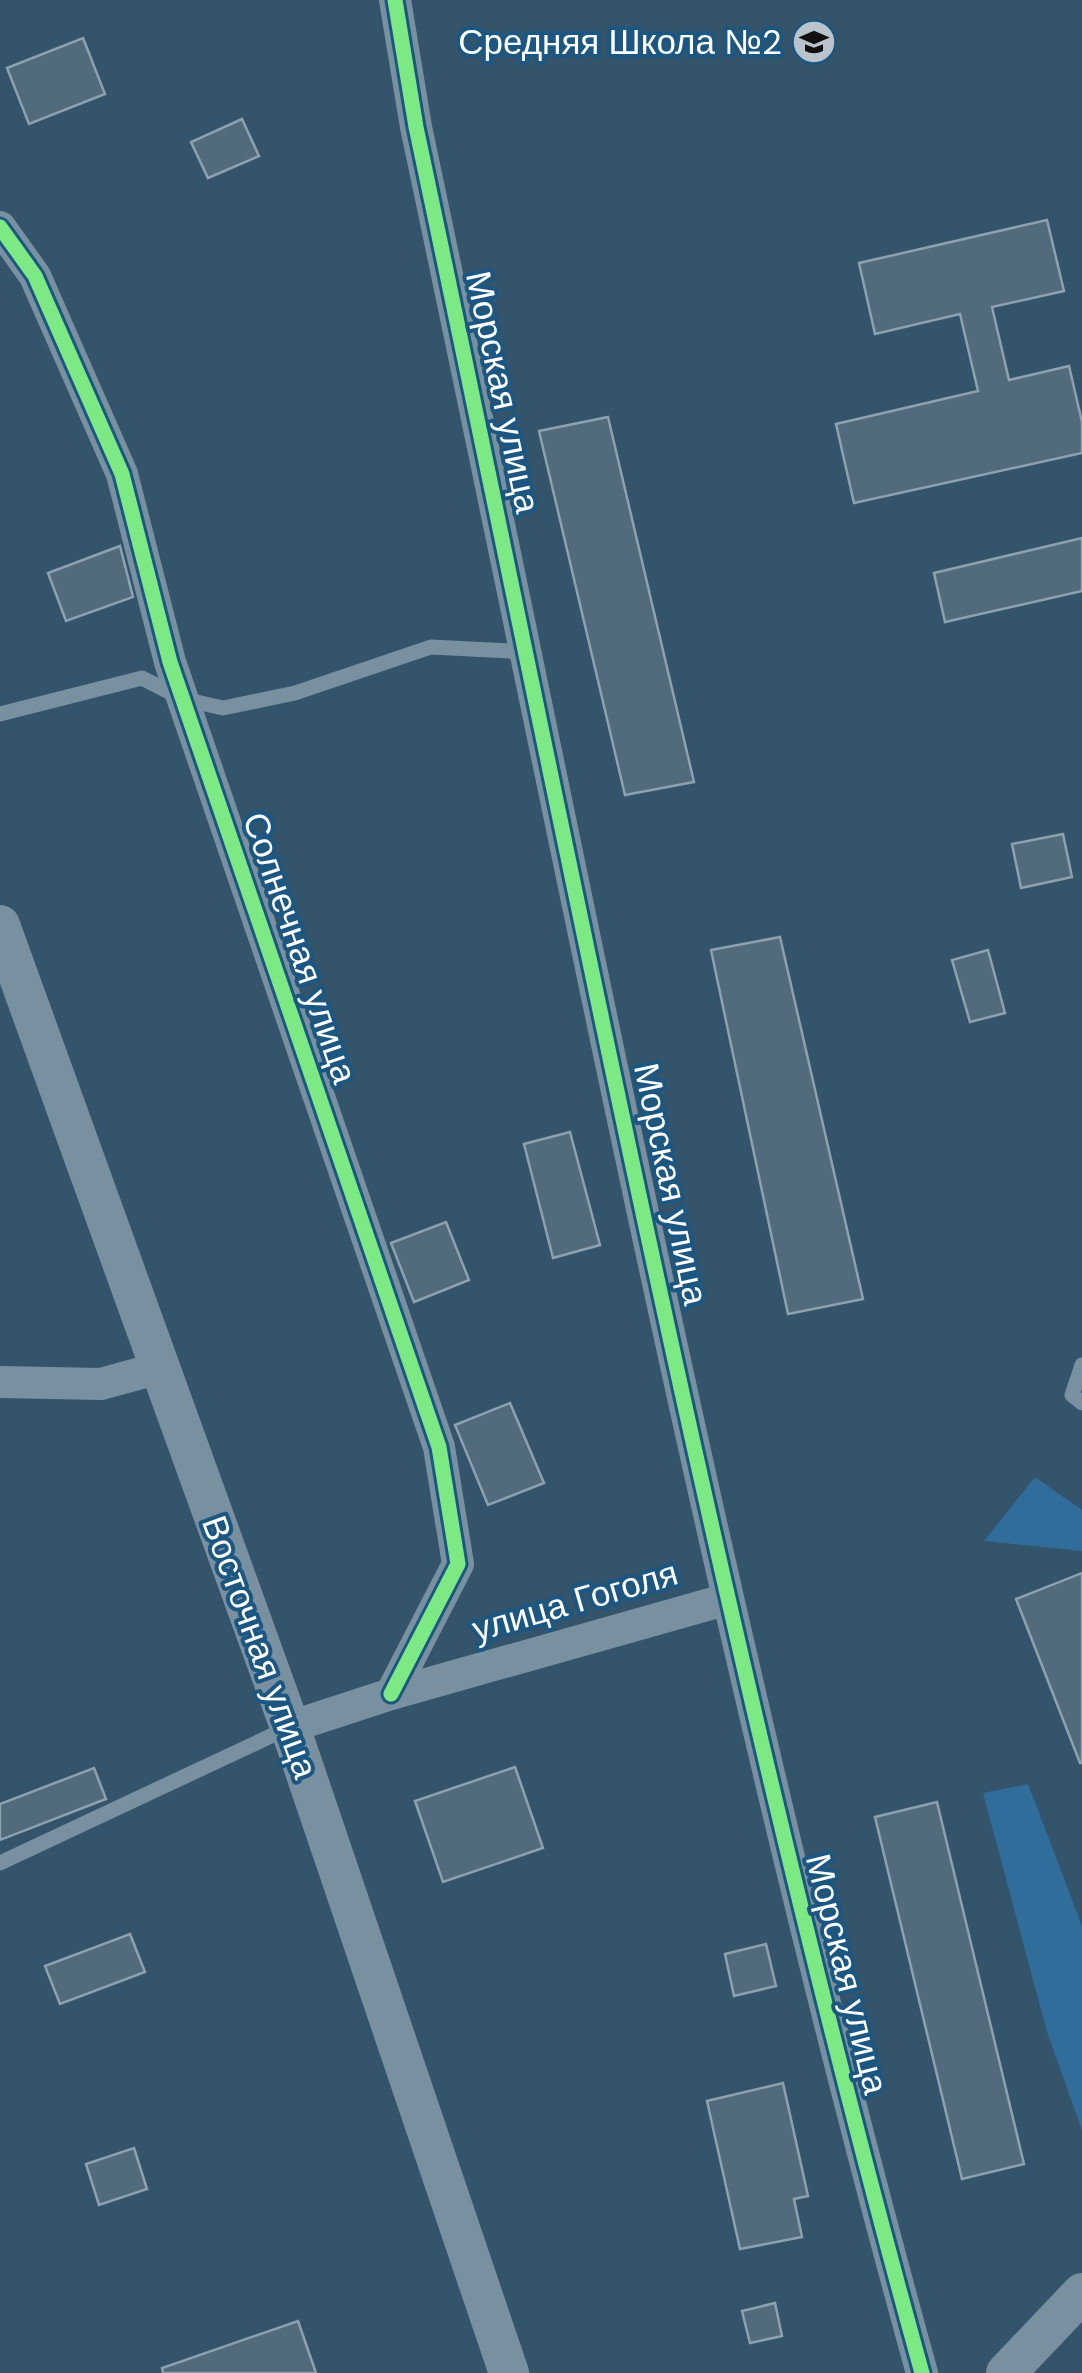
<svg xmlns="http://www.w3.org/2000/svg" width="1082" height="2373" viewBox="0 0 1082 2373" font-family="'DM Sans',sans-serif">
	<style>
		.green { fill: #306d9a }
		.building { fill: #516b7d; stroke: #8da1af; stroke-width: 2.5 }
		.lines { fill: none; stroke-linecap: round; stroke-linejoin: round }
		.service { stroke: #7990a1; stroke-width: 15 }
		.minor { stroke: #7990a1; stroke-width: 32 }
		.tertiary { stroke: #7990a1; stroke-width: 40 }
		.cycleway-casing { stroke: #1c5782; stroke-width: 21 }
		.cycleway { stroke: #7ce984; stroke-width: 15 }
		.labels { text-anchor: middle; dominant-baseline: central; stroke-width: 8; stroke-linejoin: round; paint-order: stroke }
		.poi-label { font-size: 35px; fill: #fff; stroke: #1c5782; text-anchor: end }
		.street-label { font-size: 35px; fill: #fff; stroke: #1c5782 }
	</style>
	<rect width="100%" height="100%" fill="#33546b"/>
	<!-- green -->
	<g class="green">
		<path d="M 1035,1477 L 1082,1510 L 1082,1551 L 984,1541 Z"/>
		<path d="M 1028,1784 L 1082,1926 L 1082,2130 L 1047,2032 L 983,1793 Z"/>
	</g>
	<!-- building -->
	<g class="building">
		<path d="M 83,38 L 105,94 L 29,124 L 7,68 Z"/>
		<path d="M 242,119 L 259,156 L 208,178 L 191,142 Z"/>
		<path d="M 1047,220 L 1064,291 L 992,307 L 1009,380 L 1069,366 L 1082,422 L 1082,453 L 854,503 L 836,424 L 978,391 L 960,314 L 875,334 L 859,263 Z"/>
		<path d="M 608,417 L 694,782 L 625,795 L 539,431 Z"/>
		<path d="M 1082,538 L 1082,591 L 945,622 L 934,573 Z"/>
		<path d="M 120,546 L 133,597 L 66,621 L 48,573 Z"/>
		<path d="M 1063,834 L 1072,877 L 1021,888 L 1012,844 Z"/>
		<path d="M 780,937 L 863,1299 L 788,1314 L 711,950 Z"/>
		<path d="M 988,950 L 1005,1013 L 970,1022 L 952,960 Z"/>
		<path d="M 570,1132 L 600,1245 L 553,1258 L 524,1144 Z"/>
		<path d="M 446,1222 L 469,1280 L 414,1302 L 391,1243 Z"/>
		<path d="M 510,1403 L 544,1483 L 488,1505 L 455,1425 Z"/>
		<path d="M 1082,1573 L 1082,1763 L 1080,1763 L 1016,1599 Z"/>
		<path d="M 515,1767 L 543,1848 L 443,1882 L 415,1801 Z"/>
		<path d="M 94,1768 L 106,1799 L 0,1840 L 0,1804 Z"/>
		<path d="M 937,1802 L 1024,2164 L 962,2179 L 875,1817 Z"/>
		<path d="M 130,1934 L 145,1972 L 60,2004 L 45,1966 Z"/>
		<path d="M 766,1944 L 776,1986 L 734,1996 L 725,1954 Z"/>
		<path d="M 783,2083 L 808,2196 L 794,2199 L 802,2237 L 740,2249 L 707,2101 Z"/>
		<path d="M 134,2148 L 147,2189 L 99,2205 L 86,2164 Z"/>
		<path d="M 775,2303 L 782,2336 L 750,2343 L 742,2311 Z"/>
		<path d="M 298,2321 L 316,2373 L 163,2373 L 162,2368 Z"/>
	</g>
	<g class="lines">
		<!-- service -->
		<g class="service">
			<path d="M 0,714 L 142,678 L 183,699 L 223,708 L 295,693 L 431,647 L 527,652"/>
			<path d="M 1082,1365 L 1072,1395 L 1082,1403"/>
			<path d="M 0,1863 L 290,1727"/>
		</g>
		<!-- minor -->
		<g class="minor">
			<path d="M 395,0 L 416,127 C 575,877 717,1633 922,2373"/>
			<path d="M 0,227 L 35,276 L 122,474 L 170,662 L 439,1447 L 458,1564 L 391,1694"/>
			<path d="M 0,1382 L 101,1384 L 159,1368"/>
			<path d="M 290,1727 L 391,1694 L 728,1599"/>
		</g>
		<!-- tertiary -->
		<g class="tertiary">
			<path d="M 0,925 L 290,1727 L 509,2373"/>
			<path d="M 1006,2373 L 1082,2293"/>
		</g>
		<!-- cycleway casing -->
		<g class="cycleway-casing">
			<g id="cycleway">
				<path d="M 395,0 L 416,127 C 575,877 717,1633 922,2373"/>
				<path d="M 0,227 L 35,276 L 122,474 L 170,662 L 439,1447 L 458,1564 L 391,1694"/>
			</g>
		</g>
		<!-- cycleway -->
		<use href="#cycleway" class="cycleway"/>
	</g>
	<!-- icons -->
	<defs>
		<g id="school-disc" transform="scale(2.25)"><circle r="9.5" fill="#b8c3cb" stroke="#1c5782"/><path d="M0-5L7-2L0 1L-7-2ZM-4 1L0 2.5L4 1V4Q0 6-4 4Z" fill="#111"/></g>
	</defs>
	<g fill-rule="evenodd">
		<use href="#school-disc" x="814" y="42"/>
	</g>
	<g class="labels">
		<!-- poi labels -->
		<g class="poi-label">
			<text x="782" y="42">Средняя Школа №2</text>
		</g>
		<!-- street labels -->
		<g class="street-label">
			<text transform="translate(503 392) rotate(78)">Морская улица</text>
			<text transform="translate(300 948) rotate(71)">Солнечная улица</text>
			<text transform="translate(671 1184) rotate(78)">Морская улица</text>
			<text transform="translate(575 1601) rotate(-16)">улица Гоголя</text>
			<text transform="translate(260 1647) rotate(70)">Восточная улица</text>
			<text transform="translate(847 1974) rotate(76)">Морская улица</text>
		</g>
	</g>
</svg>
